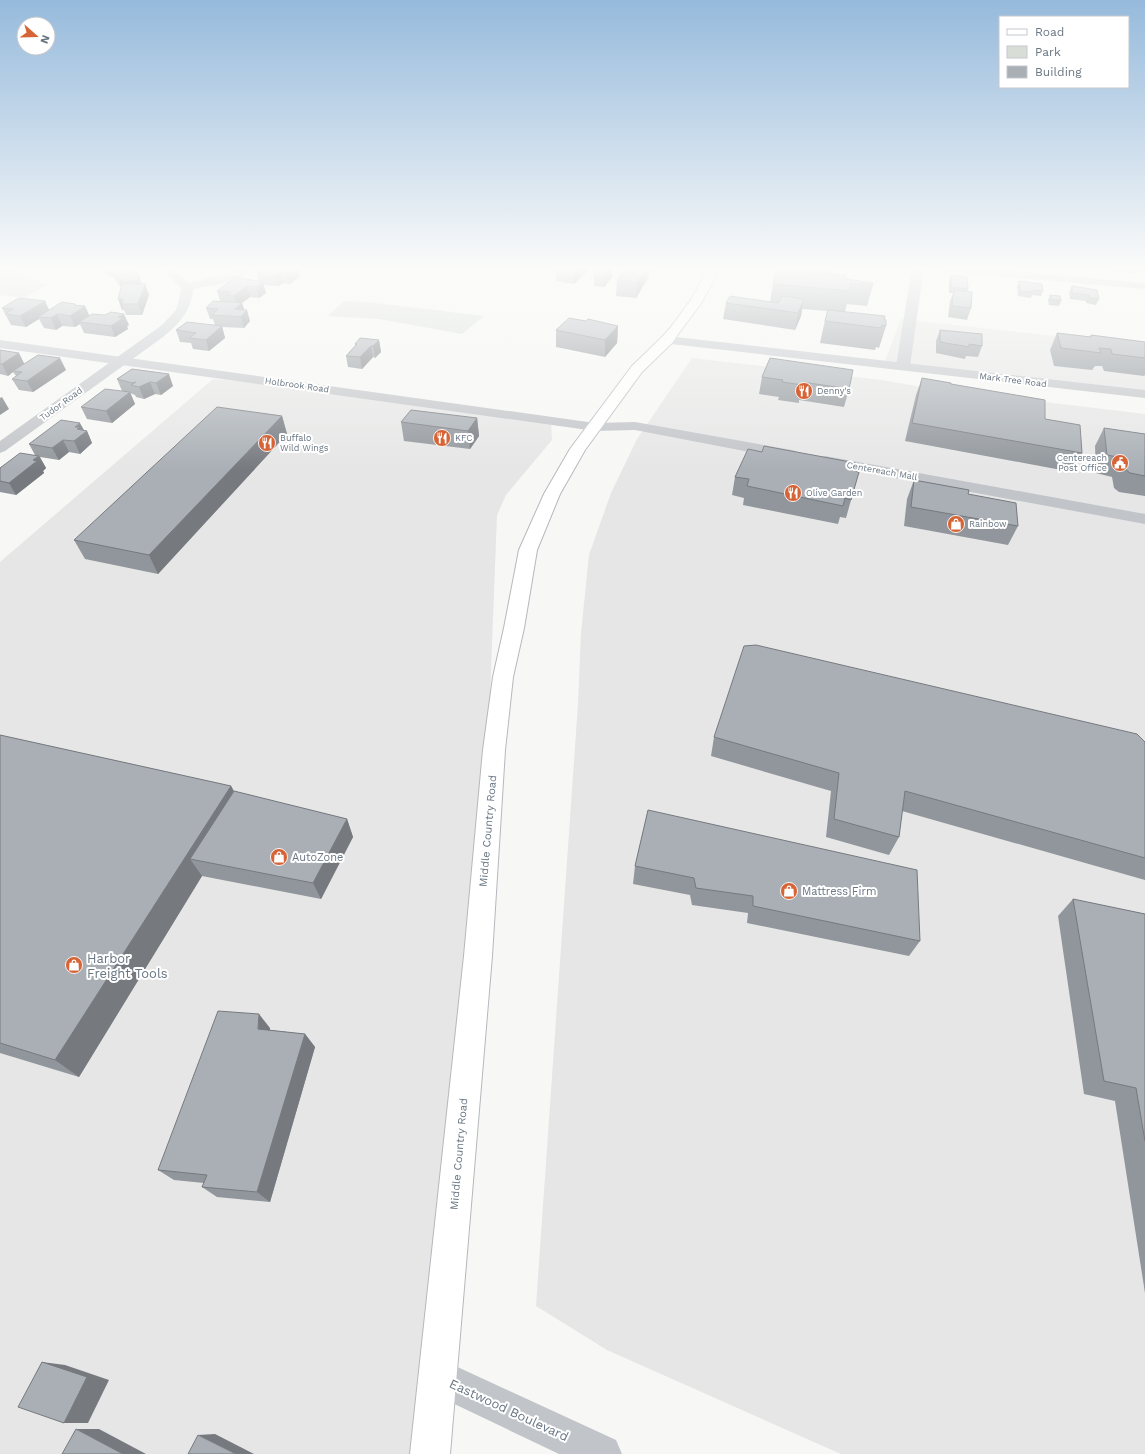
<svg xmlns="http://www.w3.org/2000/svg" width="1145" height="1454" viewBox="0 0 1145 1454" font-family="'Work Sans',sans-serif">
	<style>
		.built { fill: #e5e6e5 }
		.green { fill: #d8ded6 }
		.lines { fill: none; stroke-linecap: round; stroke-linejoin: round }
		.primary-casing { stroke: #b5b8bc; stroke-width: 2 }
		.minor { fill: #c1c4c8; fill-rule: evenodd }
		.tertiary { fill: #c1c4c8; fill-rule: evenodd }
		.primary { fill: #fff; fill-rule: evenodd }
		.wall { fill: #91969c }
		.shaded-wall { fill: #767a7f }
		.building { fill: #a9afb5; stroke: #767a7f }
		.labels { text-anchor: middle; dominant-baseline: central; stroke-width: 4; stroke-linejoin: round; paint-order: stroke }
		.far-street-label { font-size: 9px; fill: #697683; stroke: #fff }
		.far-poi-label { font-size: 9px; fill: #697683; stroke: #fff; text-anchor: start }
		.street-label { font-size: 11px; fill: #697683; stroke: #fff }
		.poi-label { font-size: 11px; fill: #697683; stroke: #fff; text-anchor: start }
		.near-poi-label { font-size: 13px; fill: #697683; stroke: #fff; text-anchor: start }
		.near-street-label { font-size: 13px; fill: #697683; stroke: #fff }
	</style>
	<rect width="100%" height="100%" fill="#f7f7f5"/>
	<!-- built -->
	<g class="built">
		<path d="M 901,319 L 1145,346 L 1145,394 L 884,364 Z"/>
		<path d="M 692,358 L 882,380 L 922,387 L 1145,414 L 1145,1454 L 841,1454 L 607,1350 L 536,1306 L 578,704 L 581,633 L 589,555 L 611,493 L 637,439 Z"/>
		<path d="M 213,379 L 328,389 L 551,421 L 552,440 L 506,495 L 497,515 L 482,904 L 429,1454 L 0,1454 L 0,562 Z"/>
	</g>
	<!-- green -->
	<g class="green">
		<path d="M 0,268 L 6,268 L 47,285 L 24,298 L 0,295 Z"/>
		<path d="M 344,301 L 366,302 L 484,316 L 462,334 L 379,319 L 328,316 Z"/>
	</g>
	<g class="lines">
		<!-- primary casing -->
		<g class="primary-casing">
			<path id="primary" d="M 709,268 L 720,268 L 702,302 L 679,333 L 672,343 L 642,372 L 585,450 L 560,494 L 537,550 L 524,628 L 513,677 L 505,750 L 492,956 L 450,1454 L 410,1454 L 464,956 L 483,750 L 493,677 L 504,628 L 519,550 L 544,494 L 570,449 L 632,366 L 662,337 L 671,327 L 690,301 Z"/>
		</g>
		<!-- minor -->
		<g class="minor">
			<path d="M 161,268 L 172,268 L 189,283 L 223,275 L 242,268 L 255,268 C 245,281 208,286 193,289 C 192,310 179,324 163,337 L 5,451 L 0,453 L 0,441 L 162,325 L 176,310 L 179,300 L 181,288 Z"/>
			<path d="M 912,268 L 924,268 L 910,366 L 908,369 L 898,369 L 896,366 Z"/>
			<path d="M 937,268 L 975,268 L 1145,283 L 1145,289 L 942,271 L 938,270 Z"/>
			<path d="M 635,422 L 792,450 L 798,452 L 800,455 L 798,458 L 792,460 L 635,430 L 595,431 L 590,430 L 588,427 L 590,424 L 595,423 Z"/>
			<path d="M 825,456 L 1145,514 L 1145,524 L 819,464 L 817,461 L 819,458 Z"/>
		</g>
		<!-- tertiary -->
		<g class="tertiary">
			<path d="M 667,336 L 1145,390 L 1145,398 L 662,343 L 661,340 L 662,337 Z"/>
			<path d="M 0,340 L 595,423 L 600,424 L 602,427 L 600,430 L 595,431 L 0,348 Z"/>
			<path d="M 438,1358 L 616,1440 L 622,1454 L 559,1454 L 425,1390 L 419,1377 L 425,1364 Z"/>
		</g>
		<!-- primary -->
		<use href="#primary" class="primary"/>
	</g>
	<!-- wall -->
	<g class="wall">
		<path d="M 97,268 L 132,268 L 139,276 L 142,284 L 145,284 L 149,295 L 142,315 L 126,315 L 124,310 L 122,310 L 121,288 L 116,281 L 114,277 L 112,277 Z"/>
		<path d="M 265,268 L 308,268 L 306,269 L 298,268 L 300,276 L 290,284 L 283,283 L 278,286 L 263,285 L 266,293 L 259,298 L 250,297 L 242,303 L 244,310 L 250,321 L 244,328 L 222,327 L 225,338 L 209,351 L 193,349 L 191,343 L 180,342 L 176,330 L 215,325 L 213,319 L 210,319 L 206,308 L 220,301 L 217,291 L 259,281 L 257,274 Z"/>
		<path d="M 556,268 L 591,268 L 574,284 L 556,281 Z"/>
		<path d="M 596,268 L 612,268 L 612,277 L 604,287 L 594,286 L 594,270 Z"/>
		<path d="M 781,268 L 832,268 L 831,272 L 821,271 L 821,272 L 846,279 L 873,285 L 867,306 L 847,304 L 845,312 L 884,319 L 886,326 L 879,348 L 876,347 L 875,350 L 820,343 L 827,311 L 802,309 L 801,316 L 795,330 L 723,319 L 726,303 L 770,302 L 773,284 Z"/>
		<path d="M 1112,268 L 1141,268 L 1138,274 L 1114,271 Z"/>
		<path d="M 951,275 L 968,289 L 967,292 L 971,308 L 967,320 L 948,317 L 950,301 L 953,293 L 949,293 L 949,280 Z"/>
		<path d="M 649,276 L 636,298 L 616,296 L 617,280 Z"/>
		<path d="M 1019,281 L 1043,291 L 1041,296 L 1032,295 L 1031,298 L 1018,296 L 1017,287 Z"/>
		<path d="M 1072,286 L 1099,299 L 1096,305 L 1086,303 L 1086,301 L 1070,299 L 1069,292 Z"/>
		<path d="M 1050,295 L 1061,301 L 1059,306 L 1049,305 L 1048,300 Z"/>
		<path d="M 45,301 L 49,310 L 76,305 L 85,306 L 89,316 L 129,325 L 127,326 L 128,329 L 115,337 L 84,333 L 80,324 L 75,327 L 62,326 L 56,330 L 44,328 L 39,319 L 26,327 L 11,325 L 2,308 Z"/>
		<path d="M 618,326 L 617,343 L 605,357 L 556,347 L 556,330 Z"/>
		<path d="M 940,330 L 982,346 L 978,357 L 966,356 L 965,359 L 936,353 L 936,341 Z"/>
		<path d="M 1057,333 L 1090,337 L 1091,335 L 1145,342 L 1145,375 L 1144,376 L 1104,371 L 1102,366 L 1095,366 L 1092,370 L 1054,366 L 1050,350 Z"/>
		<path d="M 379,340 L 381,352 L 375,358 L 373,357 L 362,369 L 348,367 L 346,356 L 355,346 L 355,344 Z"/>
		<path d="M 0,350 L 25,364 L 66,370 L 33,392 L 19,390 L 12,379 L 16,376 L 13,372 L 8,376 L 0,374 Z"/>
		<path d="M 770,358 L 849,389 L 844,407 L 799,400 L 799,403 L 778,400 L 779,397 L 759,394 L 762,377 Z"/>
		<path d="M 132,369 L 173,386 L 161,395 L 155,394 L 144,399 L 136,397 L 135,395 L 130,393 L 135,404 L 112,423 L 87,419 L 81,407 L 125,392 L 122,391 L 117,379 Z"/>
		<path d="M 922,378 L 951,384 L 1045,419 L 1082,453 L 1072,472 L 905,441 L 916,395 Z"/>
		<path d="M 282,416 L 287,434 L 158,574 L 85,559 L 74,540 Z"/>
		<path d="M 477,418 L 479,436 L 470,449 L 404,441 L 401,422 Z"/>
		<path d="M 1104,428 L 1145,434 L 1145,496 L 1119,492 L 1114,488 L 1112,477 L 1096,473 L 1095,446 Z"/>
		<path d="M 84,430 L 87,431 L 92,443 L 80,454 L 69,452 L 59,460 L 40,457 L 46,468 L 43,471 L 44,473 L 16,495 L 0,492 L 0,468 L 35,455 L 29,444 Z"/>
		<path d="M 854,471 L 851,500 L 846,518 L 840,517 L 838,524 L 743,505 L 744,498 L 732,495 L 735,477 Z"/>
		<path d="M 914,480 L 1018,526 L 1008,545 L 904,526 L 907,499 Z"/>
		<path d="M 0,735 L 231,786 L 234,791 L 347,819 L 353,837 L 321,899 L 202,876 L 79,1077 L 0,1053 Z"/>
		<path d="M 714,737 L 1145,742 L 1145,880 L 902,811 L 899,837 L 889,855 L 826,837 L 831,791 L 711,756 Z"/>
		<path d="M 648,810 L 920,941 L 909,956 L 747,923 L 748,913 L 692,905 L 690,895 L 633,884 L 635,866 Z"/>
		<path d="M 1073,899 L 1145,914 L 1145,1293 L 1115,1101 L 1084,1094 L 1058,916 Z"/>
		<path d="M 270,1028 L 270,1030 L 305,1034 L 315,1047 L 270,1202 L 217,1197 L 202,1187 L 204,1183 L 174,1180 L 158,1170 Z"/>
	</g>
	<!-- shaded-wall -->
	<g class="shaded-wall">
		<path d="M 72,268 L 79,268 L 73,270 Z"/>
		<path d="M 108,268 L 129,268 L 111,270 L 114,277 L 112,277 Z"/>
		<path d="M 294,268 L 298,268 L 300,276 L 290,284 L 288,273 Z"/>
		<path d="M 574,268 L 591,268 L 574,284 Z"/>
		<path d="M 607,268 L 612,268 L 612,277 L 604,287 L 604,271 Z"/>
		<path d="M 646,268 L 650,268 L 649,276 L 636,298 L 637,282 Z"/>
		<path d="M 280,272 L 283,283 L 278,286 L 275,276 Z"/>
		<path d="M 137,276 L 139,276 L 143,288 L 145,284 L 149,295 L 142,315 L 138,304 L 129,293 L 125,282 Z"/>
		<path d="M 122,279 L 126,290 L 123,291 L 119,280 Z"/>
		<path d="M 263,282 L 266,293 L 259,298 L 256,287 Z"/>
		<path d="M 247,286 L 250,297 L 242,303 L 245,312 L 247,310 L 250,321 L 244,328 L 241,317 L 235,309 L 238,307 L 234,296 Z"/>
		<path d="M 118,299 L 123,299 L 122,304 L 124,310 L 122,310 Z"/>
		<path d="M 804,299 L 801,316 L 795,330 L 798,313 Z"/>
		<path d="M 45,301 L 50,312 L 38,317 L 39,319 L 26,327 L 20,316 Z"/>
		<path d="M 75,304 L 78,311 L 85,306 L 90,317 L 79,322 L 80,324 L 75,327 L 70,316 L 74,305 Z"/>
		<path d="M 57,314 L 62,326 L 56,330 L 51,318 Z"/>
		<path d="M 124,314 L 129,325 L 127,326 L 128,329 L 115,337 L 111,326 L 118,317 Z"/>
		<path d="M 222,326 L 225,338 L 209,351 L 206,340 Z"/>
		<path d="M 618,326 L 617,343 L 605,357 L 605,340 Z"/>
		<path d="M 379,340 L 381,352 L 375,358 L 373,346 Z"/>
		<path d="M 371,346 L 373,357 L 362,369 L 360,357 Z"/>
		<path d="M 19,353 L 25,365 L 13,371 L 13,372 L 8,376 L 2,364 Z"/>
		<path d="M 60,358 L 66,370 L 33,392 L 27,381 Z"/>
		<path d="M 169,374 L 173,386 L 161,395 L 156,383 Z"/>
		<path d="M 150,382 L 155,394 L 144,399 L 139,387 Z"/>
		<path d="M 130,392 L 135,404 L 112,423 L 106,411 Z"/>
		<path d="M 2,397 L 9,409 L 0,415 L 0,398 Z"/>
		<path d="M 282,416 L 287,434 L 158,574 L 149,555 Z"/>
		<path d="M 477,418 L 479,436 L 470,449 L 468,431 Z"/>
		<path d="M 80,423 L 85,432 L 87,431 L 92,443 L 80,454 L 74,441 L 75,427 Z"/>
		<path d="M 63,440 L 69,452 L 59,460 L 52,448 Z"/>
		<path d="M 39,456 L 46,468 L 43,471 L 44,473 L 16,495 L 9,483 L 33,460 Z"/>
		<path d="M 231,786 L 243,809 L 190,859 L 202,876 L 79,1077 L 55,1060 Z"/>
		<path d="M 347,819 L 353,837 L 321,899 L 313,883 Z"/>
		<path d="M 259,1014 L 270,1028 L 269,1043 L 258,1029 Z"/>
		<path d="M 305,1034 L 315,1047 L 270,1202 L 257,1192 Z"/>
		<path d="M 42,1362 L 65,1365 L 109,1380 L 88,1423 L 64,1423 Z"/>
		<path d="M 76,1429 L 99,1429 L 146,1454 L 123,1454 Z"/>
		<path d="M 215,1434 L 254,1454 L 236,1454 L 198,1435 Z"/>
	</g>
	<!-- building -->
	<g class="building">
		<path d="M 125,268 L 132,268 L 139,276 L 137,276 L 140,279 L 125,282 L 122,279 L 119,280 L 111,270 Z"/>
		<path d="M 265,268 L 294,268 L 288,273 L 280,272 L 275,276 L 257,274 Z"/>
		<path d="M 596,268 L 607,268 L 604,271 L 594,270 Z"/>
		<path d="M 625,268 L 646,268 L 637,282 L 617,280 Z"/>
		<path d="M 777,268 L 846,275 L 846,279 L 873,283 L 873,285 L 850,283 L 850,291 L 773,284 Z"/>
		<path d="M 951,275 L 967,277 L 968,289 L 951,287 Z"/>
		<path d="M 235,277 L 263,282 L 256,287 L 247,286 L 234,296 L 227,295 L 231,292 L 217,291 Z"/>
		<path d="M 1019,281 L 1042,284 L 1043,291 L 1033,290 L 1034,292 L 1020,291 Z"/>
		<path d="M 122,284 L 145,284 L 138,304 L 122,304 L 123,299 L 118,299 Z"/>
		<path d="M 1072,286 L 1097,290 L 1099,299 L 1089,298 L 1089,295 L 1072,293 Z"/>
		<path d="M 954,290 L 972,292 L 971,308 L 952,306 Z"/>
		<path d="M 1050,295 L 1060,296 L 1061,301 L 1051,299 Z"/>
		<path d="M 730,296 L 778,303 L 782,296 L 804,299 L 798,313 L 726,303 Z"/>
		<path d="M 19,298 L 45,301 L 20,316 L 5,314 L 13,309 L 2,308 Z"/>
		<path d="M 213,301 L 242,303 L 235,309 L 247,310 L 241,317 L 212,315 L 218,309 L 206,308 Z"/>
		<path d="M 62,302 L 75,304 L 74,305 L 85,306 L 70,316 L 57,314 L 51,318 L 38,317 Z"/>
		<path d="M 828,310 L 885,316 L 884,319 L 886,320 L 886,326 L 882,325 L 881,328 L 825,321 Z"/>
		<path d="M 111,312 L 124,314 L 118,317 L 123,318 L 111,326 L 79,322 L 92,314 L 105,315 Z"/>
		<path d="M 569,318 L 586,321 L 588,319 L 618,326 L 605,340 L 556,330 Z"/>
		<path d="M 187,322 L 222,326 L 206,340 L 189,338 L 196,333 L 176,330 Z"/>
		<path d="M 940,330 L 982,334 L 982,346 L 969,344 L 969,347 L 940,342 Z"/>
		<path d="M 1057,333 L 1091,337 L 1091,335 L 1145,342 L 1145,358 L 1112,354 L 1111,349 L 1099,348 L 1101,353 L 1061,348 Z"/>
		<path d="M 360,338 L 379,340 L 373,346 L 371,346 L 360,357 L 346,356 L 357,344 L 355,344 Z"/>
		<path d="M 0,350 L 19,353 L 2,364 L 0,364 Z"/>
		<path d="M 38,355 L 60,358 L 27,381 L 12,379 L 22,372 L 13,371 Z"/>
		<path d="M 770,358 L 853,370 L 849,389 L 803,382 L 803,385 L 782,382 L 783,380 L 762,377 Z"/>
		<path d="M 132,369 L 169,374 L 156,383 L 150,382 L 139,387 L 131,385 L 136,382 L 132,383 L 117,379 Z"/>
		<path d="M 922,378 L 951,383 L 951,384 L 1045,400 L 1045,419 L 1080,425 L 1082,453 L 912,423 Z"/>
		<path d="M 105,389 L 130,392 L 106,411 L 81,407 Z"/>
		<path d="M 217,407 L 282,416 L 149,555 L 74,540 Z"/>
		<path d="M 411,410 L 477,418 L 468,431 L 401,422 Z"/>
		<path d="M 61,420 L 80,423 L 75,427 L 80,427 L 77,429 L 87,431 L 74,441 L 63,440 L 52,448 L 29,444 Z"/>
		<path d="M 1104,428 L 1145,434 L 1145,476 L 1130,473 L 1125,469 L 1123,458 L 1107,455 Z"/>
		<path d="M 764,446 L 856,463 L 854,471 L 859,472 L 851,500 L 845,498 L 843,506 L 747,486 L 749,479 L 735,477 L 748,449 L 762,452 Z"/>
		<path d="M 20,453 L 39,456 L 33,460 L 37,461 L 9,483 L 0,481 L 0,468 Z"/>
		<path d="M 914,480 L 969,490 L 968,494 L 1016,503 L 1018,526 L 911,507 Z"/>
		<path d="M 756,645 L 1137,734 L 1145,742 L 1145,858 L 905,791 L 899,837 L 834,819 L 839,773 L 714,737 L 744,646 Z"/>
		<path d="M 0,735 L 231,786 L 55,1060 L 0,1043 Z"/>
		<path d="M 234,791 L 347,819 L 313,883 L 190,859 Z"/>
		<path d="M 648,810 L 917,870 L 920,941 L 753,906 L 753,896 L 696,888 L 694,878 L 635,866 Z"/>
		<path d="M 1073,899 L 1145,914 L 1145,1141 L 1136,1088 L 1104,1081 Z"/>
		<path d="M 218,1011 L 259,1014 L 258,1029 L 305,1034 L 257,1192 L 202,1187 L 207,1175 L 158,1170 Z"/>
		<path d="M 42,1362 L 87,1377 L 64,1423 L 18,1407 Z"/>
		<path d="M 76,1429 L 123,1454 L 62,1454 Z"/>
		<path d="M 198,1435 L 236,1454 L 188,1454 Z"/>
	</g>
	<!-- sky -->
	<linearGradient id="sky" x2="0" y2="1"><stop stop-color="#96badc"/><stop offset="0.57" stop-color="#fbfbfa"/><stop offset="1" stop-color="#fbfbfa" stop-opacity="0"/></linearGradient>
	<rect width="1145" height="471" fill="url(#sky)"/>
	<!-- icons -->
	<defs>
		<g id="restaurant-disc" transform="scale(0.9)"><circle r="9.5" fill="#d66436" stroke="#fff"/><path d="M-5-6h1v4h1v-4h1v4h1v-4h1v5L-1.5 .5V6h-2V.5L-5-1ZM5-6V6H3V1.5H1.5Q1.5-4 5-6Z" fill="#fff"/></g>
		<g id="civic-disc" transform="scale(0.9)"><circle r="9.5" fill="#d66436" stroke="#fff"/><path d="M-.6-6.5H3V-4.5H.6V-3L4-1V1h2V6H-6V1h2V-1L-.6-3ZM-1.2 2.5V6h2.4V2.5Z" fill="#fff"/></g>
		<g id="shop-disc" transform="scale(0.9)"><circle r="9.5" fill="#d66436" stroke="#fff"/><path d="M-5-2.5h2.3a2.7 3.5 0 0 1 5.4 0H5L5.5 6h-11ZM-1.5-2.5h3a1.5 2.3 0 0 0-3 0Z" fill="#fff"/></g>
	</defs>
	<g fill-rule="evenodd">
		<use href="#restaurant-disc" x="804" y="391"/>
		<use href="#restaurant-disc" x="442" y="438"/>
		<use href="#restaurant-disc" x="267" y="443"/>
		<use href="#civic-disc" x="1120" y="463"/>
		<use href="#restaurant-disc" x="793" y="493"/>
		<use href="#shop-disc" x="956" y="524"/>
		<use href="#shop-disc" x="279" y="857"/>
		<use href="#shop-disc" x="789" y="891"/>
		<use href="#shop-disc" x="74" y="965"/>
	</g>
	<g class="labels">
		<!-- far-street labels -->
		<g class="far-street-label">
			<text transform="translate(1013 380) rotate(7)">Mark Tree Road</text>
			<text transform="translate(297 385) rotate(8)">Holbrook Road</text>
			<text transform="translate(61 404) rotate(-36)">Tudor Road</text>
			<text transform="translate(882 471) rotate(10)">Centereach Mall</text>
		</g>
		<!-- far-poi labels -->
		<g class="far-poi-label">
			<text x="817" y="391">Denny's</text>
			<text x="280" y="438">Buffalo<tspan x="280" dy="10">Wild Wings</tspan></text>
			<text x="455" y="438">KFC</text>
			<text x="1107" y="458" text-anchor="end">Centereach<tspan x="1107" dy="10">Post Office</tspan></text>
			<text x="806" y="493">Olive Garden</text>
			<text x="969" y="524">Rainbow</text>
		</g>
		<!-- street labels -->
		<g class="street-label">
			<text transform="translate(488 831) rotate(-85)">Middle Country Road</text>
			<text transform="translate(459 1154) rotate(-85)">Middle Country Road</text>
		</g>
		<!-- poi labels -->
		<g class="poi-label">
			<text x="292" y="857">AutoZone</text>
			<text x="802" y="891">Mattress Firm</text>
		</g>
		<!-- near-poi labels -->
		<g class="near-poi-label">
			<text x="87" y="958">Harbor<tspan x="87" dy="15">Freight Tools</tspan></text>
		</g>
		<!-- near-street labels -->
		<g class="near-street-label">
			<text transform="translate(509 1410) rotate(25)">Eastwood Boulevard</text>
		</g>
	</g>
	<!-- legend -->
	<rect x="999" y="16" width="130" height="72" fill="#ffffff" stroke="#c3c8cd"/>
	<rect x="1007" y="29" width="20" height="6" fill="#ffffff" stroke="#c3c8cd"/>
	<text x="1035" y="36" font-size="12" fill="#697683">Road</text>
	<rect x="1007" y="46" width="20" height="12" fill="#d8ded6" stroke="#c3c8cd"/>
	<text x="1035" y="56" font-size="12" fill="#697683">Park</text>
	<rect x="1007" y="66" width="20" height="12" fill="#a9afb5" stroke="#c3c8cd"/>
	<text x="1035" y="76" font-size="12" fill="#697683">Building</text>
	<!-- north arrow -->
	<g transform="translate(36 36) rotate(110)"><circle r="19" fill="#ffffff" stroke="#c3c8cd"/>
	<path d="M0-3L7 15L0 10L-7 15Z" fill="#d66436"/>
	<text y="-6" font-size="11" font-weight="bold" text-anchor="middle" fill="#697683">N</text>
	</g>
</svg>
